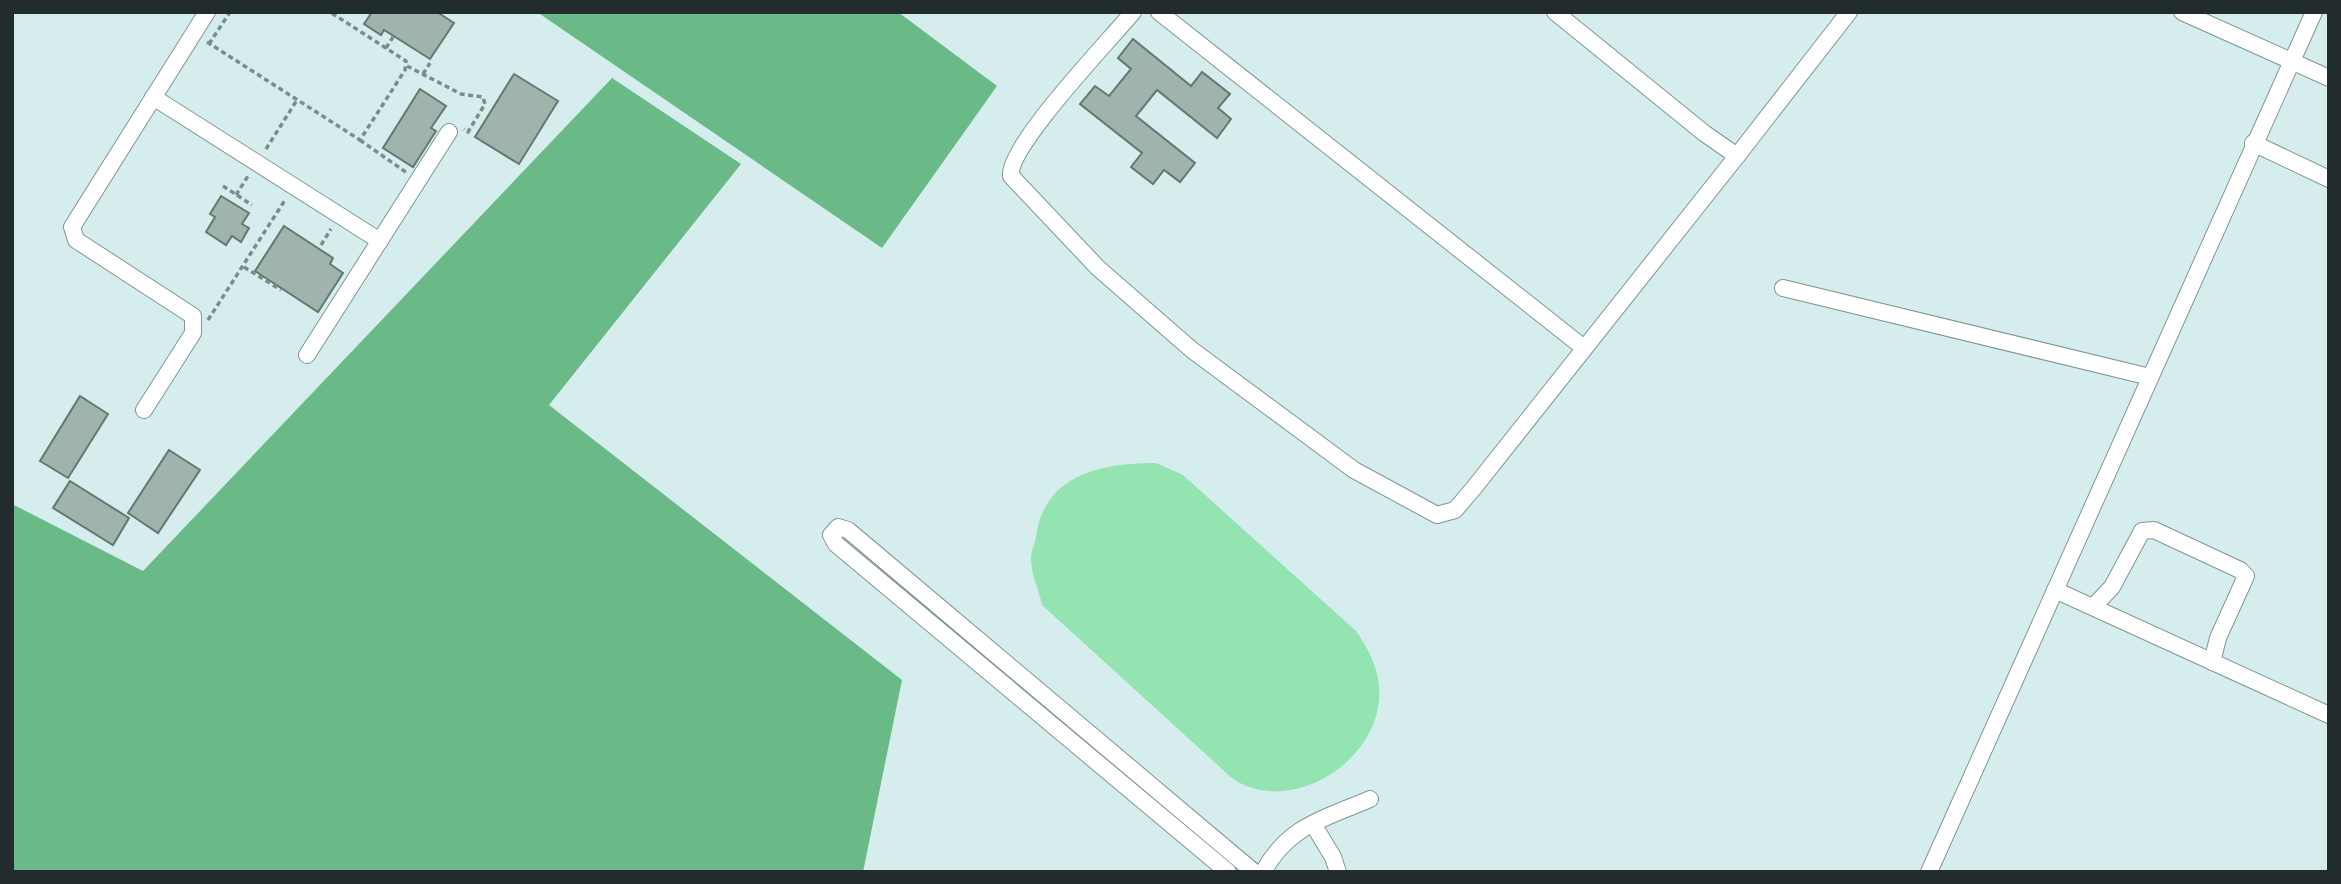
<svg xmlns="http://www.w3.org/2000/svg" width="2341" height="884" viewBox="0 0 2341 884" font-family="Poppins,sans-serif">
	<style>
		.green { fill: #93e4b0 }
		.forest { fill: #6aba88 }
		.building { fill: #a0b4ae; stroke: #647872; stroke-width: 2 }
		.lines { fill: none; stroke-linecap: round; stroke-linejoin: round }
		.minor-casing { stroke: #809696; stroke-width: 18 }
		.path { stroke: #7c8c8c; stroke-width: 3.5; stroke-dasharray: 5 3.5; stroke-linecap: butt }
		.minor { stroke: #fff; stroke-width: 16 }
	</style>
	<rect width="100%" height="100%" fill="#d6eded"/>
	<!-- green -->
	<path class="green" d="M 1156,463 L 1183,475 L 1356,631 C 1367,647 1377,665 1379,685 C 1386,758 1293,818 1233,779 L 1042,605 C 1039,589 1031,576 1031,558 C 1031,551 1035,544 1036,537 C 1044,474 1102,463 1156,463 Z"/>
	<!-- forest -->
	<g class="forest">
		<path d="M 537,12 L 898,12 L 997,86 L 882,248 Z"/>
		<path d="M 612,78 L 741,164 L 549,405 L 902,680 L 863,872 L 12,872 L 12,504 L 143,571 Z"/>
	</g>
	<!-- building -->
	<g class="building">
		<path d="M 372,12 L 437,12 L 454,23 L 430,59 L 384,30 L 381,35 L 364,24 Z"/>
		<path d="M 1133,39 L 1191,86 L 1202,72 L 1230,94 L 1218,108 L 1231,119 L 1217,138 L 1157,90 L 1136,116 L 1195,163 L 1180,182 L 1164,170 L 1153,184 L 1131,167 L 1142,153 L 1080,104 L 1095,86 L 1109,96 L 1131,69 L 1118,58 Z"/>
		<path d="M 514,74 L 558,101 L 519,164 L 475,137 Z"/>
		<path d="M 420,89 L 446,106 L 431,128 L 436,131 L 413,167 L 383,148 Z"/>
		<path d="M 221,196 L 249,213 L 242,224 L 249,228 L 241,242 L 232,236 L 226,245 L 206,232 L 215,217 L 210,214 Z"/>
		<path d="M 284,226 L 333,258 L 330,264 L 343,273 L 318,312 L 255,271 Z"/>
		<path d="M 80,396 L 108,414 L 68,478 L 40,461 Z"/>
		<path d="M 169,450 L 200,470 L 158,533 L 128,513 Z"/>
		<path d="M 70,481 L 129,518 L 113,545 L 53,508 Z"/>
	</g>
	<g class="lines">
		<!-- minor casing -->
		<g class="minor-casing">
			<g id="minor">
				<path d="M 1133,12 C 1110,40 1007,147 1011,176 L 1098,268 L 1192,350 L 1354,470 L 1437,515 L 1455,510 L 1473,489 L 1737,156 L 1704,133 L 1555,12"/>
				<path d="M 1159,12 L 1584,348"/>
				<path d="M 2182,12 L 2329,78"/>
				<path d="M 153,97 L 380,241"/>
				<path d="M 2253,143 L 2329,179"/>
				<path d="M 1737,156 L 1849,12"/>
				<path d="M 1783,288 L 2150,377"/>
				<path d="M 307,355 L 449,132"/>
				<path d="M 144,410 L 193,333 L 193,316 L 76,240 L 72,227 L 207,12"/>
				<path d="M 2055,590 L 2329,715"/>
				<path d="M 2093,607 L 2112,587 L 2142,531 L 2154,530 L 2240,570 L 2246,576 L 2218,638 L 2212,662"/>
				<path d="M 1313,824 L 1333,857 L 1338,872"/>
				<path d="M 1228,872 L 836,544 L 831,535 L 838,527 L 848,530 L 1254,872"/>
				<path d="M 1263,872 C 1289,825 1324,819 1370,799"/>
				<path d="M 1929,872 L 2314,12"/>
			</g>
		</g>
		<!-- path -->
		<g class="path">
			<path d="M 207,42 L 360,140 L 405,70 L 406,61 L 330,12"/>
			<path d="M 209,44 L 230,12"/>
			<path d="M 386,48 L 393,37"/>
			<path d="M 407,66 L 461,94 L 483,97 L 485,104 L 468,132 L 464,129"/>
			<path d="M 423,74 L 430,63"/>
			<path d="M 360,140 L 407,173"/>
			<path d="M 266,149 L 297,100"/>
			<path d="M 223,186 L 252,205"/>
			<path d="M 236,195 L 248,176"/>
			<path d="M 321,245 L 331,229"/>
			<path d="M 244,267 L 281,290"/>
			<path d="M 208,320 L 285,200"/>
		</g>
		<!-- minor -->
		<use href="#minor" class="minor"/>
	</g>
	<!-- border -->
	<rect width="2341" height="884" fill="none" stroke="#232c2c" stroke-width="28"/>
</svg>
